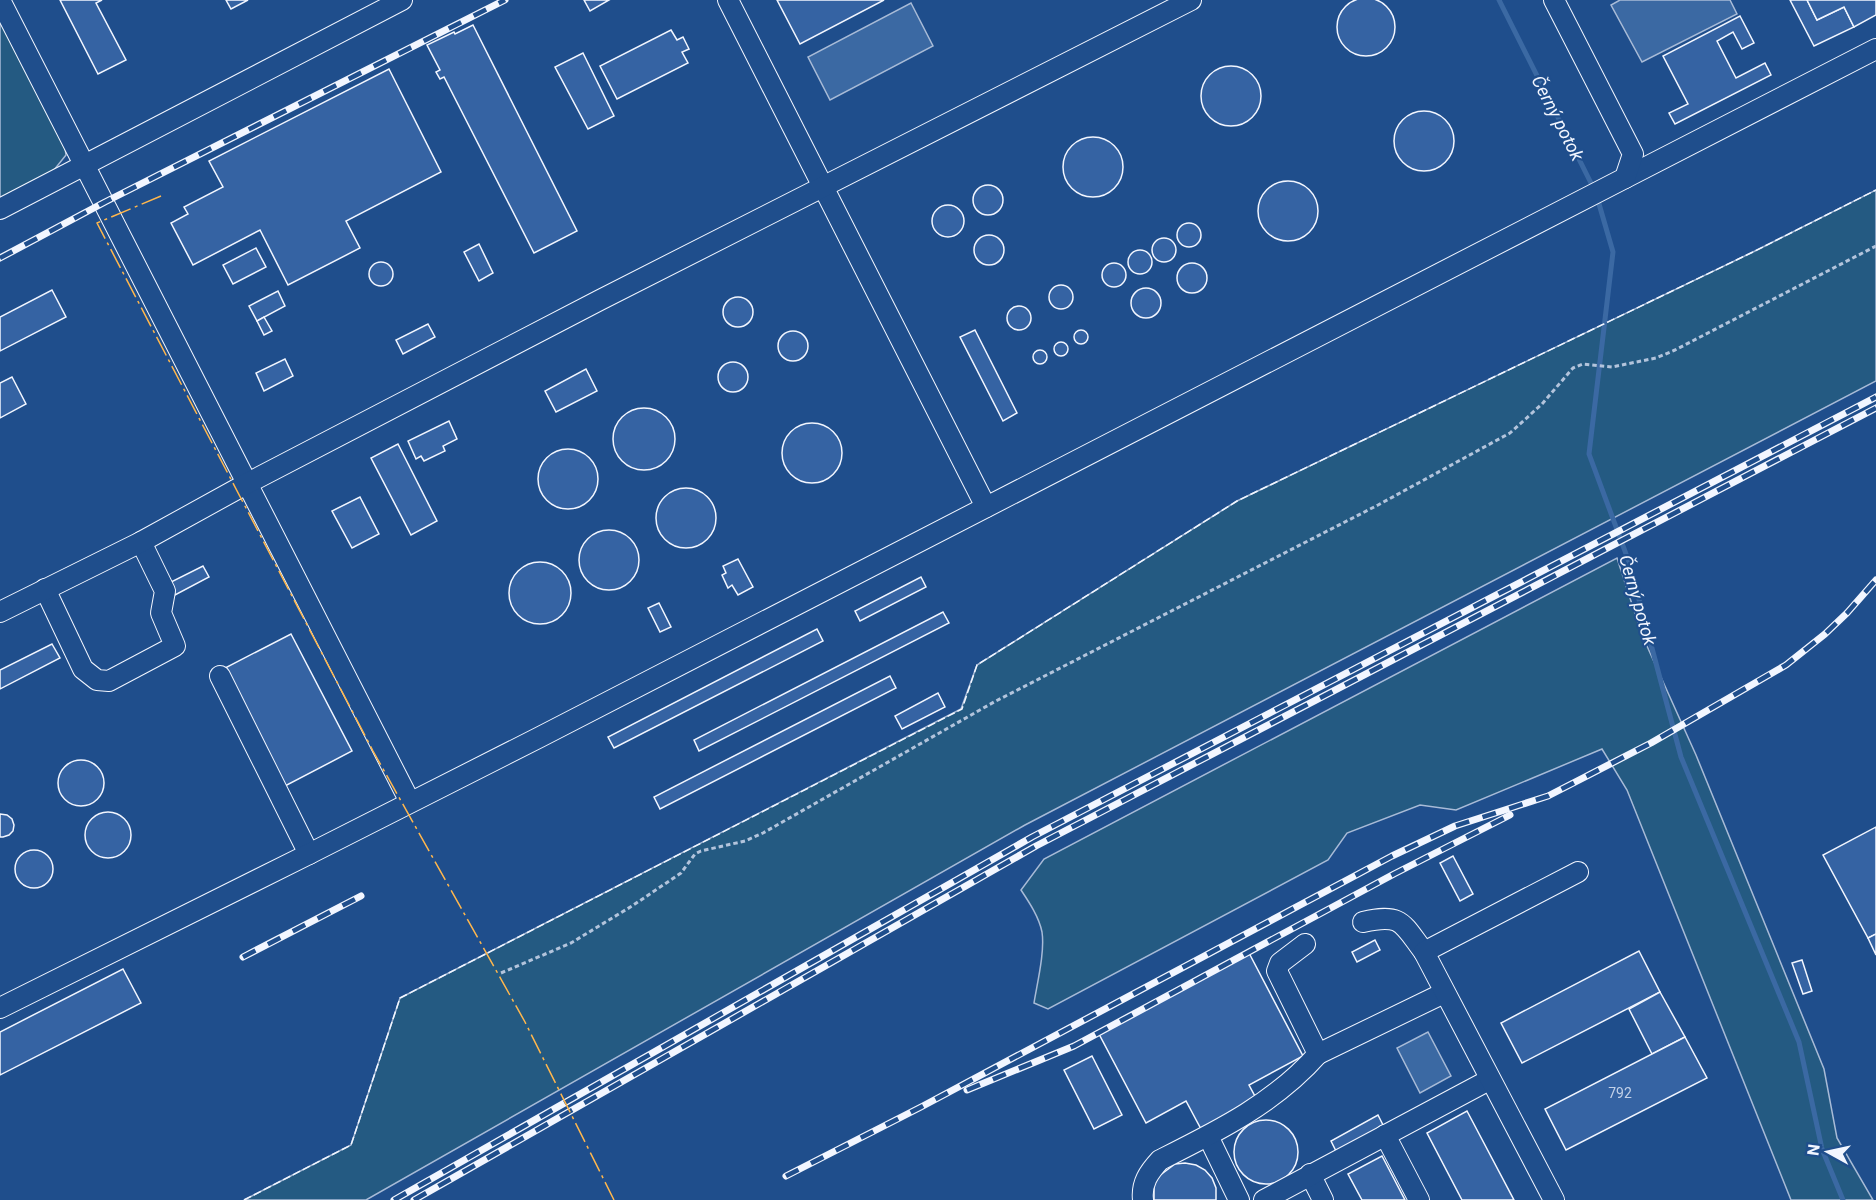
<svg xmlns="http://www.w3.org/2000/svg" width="1876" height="1200" viewBox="0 0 1876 1200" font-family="Roboto,sans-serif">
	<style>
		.green { fill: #245a82; stroke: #a8bbd7; stroke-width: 1.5 }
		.water { fill: #3b69a3; stroke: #a8bbd7; stroke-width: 1.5 }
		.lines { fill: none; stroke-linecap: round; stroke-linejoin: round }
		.stream { stroke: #3b69a3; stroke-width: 5 }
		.building { fill: #3563a3; stroke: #f2f6ff; stroke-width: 1.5 }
		.minor-casing { stroke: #f2f6ff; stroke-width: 22 }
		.path { stroke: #b3c4dc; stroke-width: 3; stroke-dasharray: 4.5 3; stroke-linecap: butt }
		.minor { stroke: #1f4e8c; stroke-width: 20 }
		.rail-casing { stroke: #f2f6ff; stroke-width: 7 }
		.rail { stroke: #1f4e8c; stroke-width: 4.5; stroke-dasharray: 14; stroke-linecap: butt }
		.fence { stroke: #f2f6ff; stroke-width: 1.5; stroke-dasharray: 8 3; stroke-linecap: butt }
		.power { stroke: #ffb74d; stroke-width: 1.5; stroke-dasharray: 21 4.5 3 4.5; stroke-linecap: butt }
		.labels { text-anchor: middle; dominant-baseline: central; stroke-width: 4.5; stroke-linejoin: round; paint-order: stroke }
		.number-label { font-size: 14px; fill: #c3d1e8 }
		.water-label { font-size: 18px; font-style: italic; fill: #f2f6ff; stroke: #1f4e8c }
	</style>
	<rect width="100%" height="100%" fill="#1f4e8c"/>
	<!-- green -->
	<g class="green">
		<path d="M 0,11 L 63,134 L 66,155 L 50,175 L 0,201 Z"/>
		<path d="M 1876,190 L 1876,381 L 1025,825 L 366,1200 L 244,1200 L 351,1145 L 400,998 L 961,709 L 977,665 L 1237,501 L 1755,251 Z"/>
		<path d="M 1617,558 L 1642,635 L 1696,755 L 1824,1069 L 1837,1138 L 1873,1200 L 1791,1200 L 1627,790 L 1602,749 L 1456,810 L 1420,805 L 1347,833 L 1328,860 L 1048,1009 L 1034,1003 C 1037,984 1045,952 1042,932 C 1039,917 1029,902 1021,890 L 1044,859 Z"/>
	</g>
	<!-- water -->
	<g class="water">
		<path d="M 1620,0 L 1730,0 L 1737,14 L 1642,62 L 1611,5 Z"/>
		<path d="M 911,3 L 933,46 L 830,100 L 808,57 Z"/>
		<path d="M 1428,1032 L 1451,1076 L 1420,1093 L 1397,1048 Z"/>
	</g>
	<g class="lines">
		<!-- stream -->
		<g class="stream">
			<path d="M 1499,0 L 1594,189"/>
			<path d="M 1597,197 L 1613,252 L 1589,454 L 1629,562 L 1681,757 L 1799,1042 L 1822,1149 L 1843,1200"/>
		</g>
	</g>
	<!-- building -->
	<g class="building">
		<circle cx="1366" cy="27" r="29"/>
		<path d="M 60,0 L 102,0 L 96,3 L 126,60 L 98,74 Z"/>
		<path d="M 226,0 L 248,0 L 231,9 Z"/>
		<path d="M 584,0 L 609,0 L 590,11 Z"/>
		<path d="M 777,0 L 884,0 L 800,44 Z"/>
		<path d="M 1790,0 L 1807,0 L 1817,20 L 1844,7 L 1854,27 L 1814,46 Z"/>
		<path d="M 1807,0 L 1876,0 L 1876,15 L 1854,27 L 1844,7 L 1817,20 Z"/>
		<path d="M 1740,16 L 1754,43 L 1742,49 L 1733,32 L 1717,41 L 1736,78 L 1765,63 L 1771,75 L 1675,124 L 1669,113 L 1688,104 L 1663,56 Z"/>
		<path d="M 473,25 L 577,231 L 534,253 L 444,77 L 440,79 L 436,72 L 440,70 L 427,45 L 454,32 L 455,34 Z"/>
		<path d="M 671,30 L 677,40 L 683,37 L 689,49 L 682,52 L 688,63 L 617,99 L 600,66 Z"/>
		<path d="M 583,53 L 614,116 L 588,129 L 555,67 Z"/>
		<circle cx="1231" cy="96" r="30"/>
		<path d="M 389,69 L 441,172 L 346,221 L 360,248 L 288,285 L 260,230 L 193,265 L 171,223 L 188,214 L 184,207 L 223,187 L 209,161 Z"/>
		<circle cx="1424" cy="141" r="30"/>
		<circle cx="1093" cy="167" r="30"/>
		<circle cx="1288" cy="211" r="30"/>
		<circle cx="988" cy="200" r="15"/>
		<circle cx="948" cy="221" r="16"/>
		<circle cx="1189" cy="235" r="12"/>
		<circle cx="989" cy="250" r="15"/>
		<circle cx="1164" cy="250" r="12"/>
		<path d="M 479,244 L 493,273 L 479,281 L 464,252 Z"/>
		<path d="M 256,248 L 266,267 L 233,284 L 223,265 Z"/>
		<circle cx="1140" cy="262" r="12"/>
		<circle cx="381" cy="274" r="12"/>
		<circle cx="1192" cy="278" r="15"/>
		<circle cx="1114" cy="275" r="12"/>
		<circle cx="1061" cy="297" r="12"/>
		<circle cx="1146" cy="303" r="15"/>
		<path d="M 52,290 L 66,317 L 0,351 L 0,317 Z"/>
		<path d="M 278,291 L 285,306 L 257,321 L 249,306 Z"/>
		<circle cx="738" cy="312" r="15"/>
		<circle cx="1019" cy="318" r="12"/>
		<path d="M 264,317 L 272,331 L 264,335 L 257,321 Z"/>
		<path d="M 428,324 L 435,337 L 403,354 L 396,340 Z"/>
		<circle cx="1081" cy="337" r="7"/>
		<path d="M 975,330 L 1017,413 L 1003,421 L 960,337 Z"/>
		<circle cx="793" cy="346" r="15"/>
		<circle cx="1061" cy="349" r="7"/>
		<circle cx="1040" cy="357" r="7"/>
		<path d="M 285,359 L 293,376 L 264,391 L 256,373 Z"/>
		<circle cx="733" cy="377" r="15"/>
		<path d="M 586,369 L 597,391 L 556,412 L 545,391 Z"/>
		<path d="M 12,377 L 26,404 L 0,418 L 0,383 Z"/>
		<circle cx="644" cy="439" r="31"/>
		<path d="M 449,421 L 457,439 L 443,446 L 445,451 L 424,461 L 421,456 L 416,459 L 408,441 Z"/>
		<circle cx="812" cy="453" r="30"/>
		<path d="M 398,444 L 437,521 L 411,535 L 371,458 Z"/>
		<circle cx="568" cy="479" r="30"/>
		<circle cx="686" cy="518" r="30"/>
		<path d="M 360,497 L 379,534 L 352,548 L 332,511 Z"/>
		<circle cx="609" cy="560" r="30"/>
		<path d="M 738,559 L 753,587 L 738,595 L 732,585 L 728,588 L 722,575 L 726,573 L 723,566 Z"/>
		<circle cx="540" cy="593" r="31"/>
		<path d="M 203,566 L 209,577 L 175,595 L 169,583 Z"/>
		<path d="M 921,577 L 926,587 L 860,621 L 855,611 Z"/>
		<path d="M 659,603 L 671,627 L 660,632 L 648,608 Z"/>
		<path d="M 943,612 L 949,623 L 699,751 L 694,740 Z"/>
		<path d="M 817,629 L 823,641 L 614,748 L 608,737 Z"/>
		<path d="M 291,634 L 352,751 L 285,786 L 225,668 Z"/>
		<path d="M 52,644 L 60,658 L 0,689 L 0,670 Z"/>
		<path d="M 890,676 L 896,688 L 660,809 L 654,797 Z"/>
		<path d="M 938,693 L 945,707 L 902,729 L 895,716 Z"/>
		<circle cx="81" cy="783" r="23"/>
		<circle cx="108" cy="835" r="23"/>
		<path d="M 0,814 L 7,815 L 12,819 L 14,825 L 13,831 L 9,835 L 3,837 L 0,837 Z"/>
		<path d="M 1876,827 L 1876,934 L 1868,938 L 1823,855 Z"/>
		<circle cx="34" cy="869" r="19"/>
		<path d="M 1453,856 L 1473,894 L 1460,901 L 1440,863 Z"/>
		<path d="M 1876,934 L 1876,955 L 1868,938 Z"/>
		<path d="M 1375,940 L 1380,950 L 1357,962 L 1352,952 Z"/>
		<path d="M 1639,951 L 1660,992 L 1522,1063 L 1501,1023 Z"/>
		<path d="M 1249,953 L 1303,1056 L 1249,1085 L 1257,1100 L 1201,1129 L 1186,1101 L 1146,1123 L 1099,1034 Z"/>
		<path d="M 1802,960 L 1812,991 L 1803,994 L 1792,963 Z"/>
		<path d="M 123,969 L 141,1003 L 0,1075 L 0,1032 Z"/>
		<path d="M 1660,992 L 1685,1037 L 1652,1054 L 1629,1009 Z"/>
		<path d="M 1685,1037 L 1707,1078 L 1566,1150 L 1545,1109 Z"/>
		<path d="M 1092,1056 L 1122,1115 L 1094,1129 L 1064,1070 Z"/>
		<path d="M 1467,1111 L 1514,1200 L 1462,1200 L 1427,1133 Z"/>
		<path d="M 1378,1115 L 1385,1129 L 1338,1155 L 1331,1141 Z"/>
		<circle cx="1266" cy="1152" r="32"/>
		<path d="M 1382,1156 L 1405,1200 L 1362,1200 L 1348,1174 Z"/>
		<path d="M 1185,1163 L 1196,1165 L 1205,1170 L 1212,1178 L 1216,1188 L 1216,1200 L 1154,1200 L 1154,1185 L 1159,1176 L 1175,1164 Z"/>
	</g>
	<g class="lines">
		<!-- minor casing -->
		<g class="minor-casing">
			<g id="minor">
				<path d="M 0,0 L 410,802"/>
				<path d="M 728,0 L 986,507"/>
				<path d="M 1625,178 L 1876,49"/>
				<path d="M 0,209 L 402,0"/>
				<path d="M 45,589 L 83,669 L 97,680 L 109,681 L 175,646 L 161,613 L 165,591 L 141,542"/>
				<path d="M 0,612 L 141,542 L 248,483 L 600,300 L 1191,0"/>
				<path d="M 220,676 L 309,854"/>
				<path d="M 1363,922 C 1402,913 1402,923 1424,952"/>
				<path d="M 0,1008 L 309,854 L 540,737 L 1625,178 L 1633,154 L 1554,0"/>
				<path d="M 1318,1054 L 1444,993"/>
				<path d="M 1385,1135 L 1419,1200"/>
				<path d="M 1208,1136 L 1239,1200"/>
				<path d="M 1310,1174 L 1323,1200"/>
				<path d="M 1143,1200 C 1141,1183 1149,1172 1160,1160 C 1218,1131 1275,1103 1318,1054 L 1277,971 L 1280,963 L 1305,944"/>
				<path d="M 1264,1200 L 1489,1080"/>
				<path d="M 1554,1200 L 1424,952 L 1578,872"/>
			</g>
		</g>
		<!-- path -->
		<path class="path" d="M 501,973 L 571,943 L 632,906 L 681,873 L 695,854 L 701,851 L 745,841 L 763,833 L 994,702 L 1378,505 L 1510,433 L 1542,404 L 1573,368 L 1583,364 L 1612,367 L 1656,358 L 1675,350 L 1876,246"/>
		<!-- minor -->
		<use href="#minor" class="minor"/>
		<!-- rail casing -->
		<g class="rail-casing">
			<g id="rail">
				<path d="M 0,258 L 105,202 L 505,0"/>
				<path d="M 243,957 L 361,896"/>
				<path d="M 967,1090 L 1074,1046 L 1394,874 L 1510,815"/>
				<path d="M 786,1176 L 921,1107 L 1392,856 L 1455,826 L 1548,796 L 1651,743 L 1786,665 L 1825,634 L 1847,613 L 1876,580"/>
				<path d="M 394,1200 L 1032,837 L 1876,397"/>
				<path d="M 414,1200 L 1036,846 L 1876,408"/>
			</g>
		</g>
		<!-- rail -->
		<use href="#rail" class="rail"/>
		<!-- fence -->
		<path class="fence" d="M 244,1200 L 351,1145 L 400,998 L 962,709 L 977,665 L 1237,501 L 1755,251 L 1876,190"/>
		<!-- power -->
		<path class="power" d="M 161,196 L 97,223 L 373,751 L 525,1022 L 614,1200"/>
	</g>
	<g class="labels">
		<!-- number labels -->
		<g class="number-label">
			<text x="1620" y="1093">792</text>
		</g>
		<!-- water labels -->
		<g class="water-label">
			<text transform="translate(1558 118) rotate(63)">Černý potok</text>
			<text transform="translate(1638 600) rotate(74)">Černý potok</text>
		</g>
	</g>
	<!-- north arrow -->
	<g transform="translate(1828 1152) rotate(278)" stroke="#1f4e8c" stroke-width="4.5" paint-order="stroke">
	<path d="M0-4.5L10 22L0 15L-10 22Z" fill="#f2f6ff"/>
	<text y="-9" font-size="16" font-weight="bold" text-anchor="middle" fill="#f2f6ff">N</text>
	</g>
</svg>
